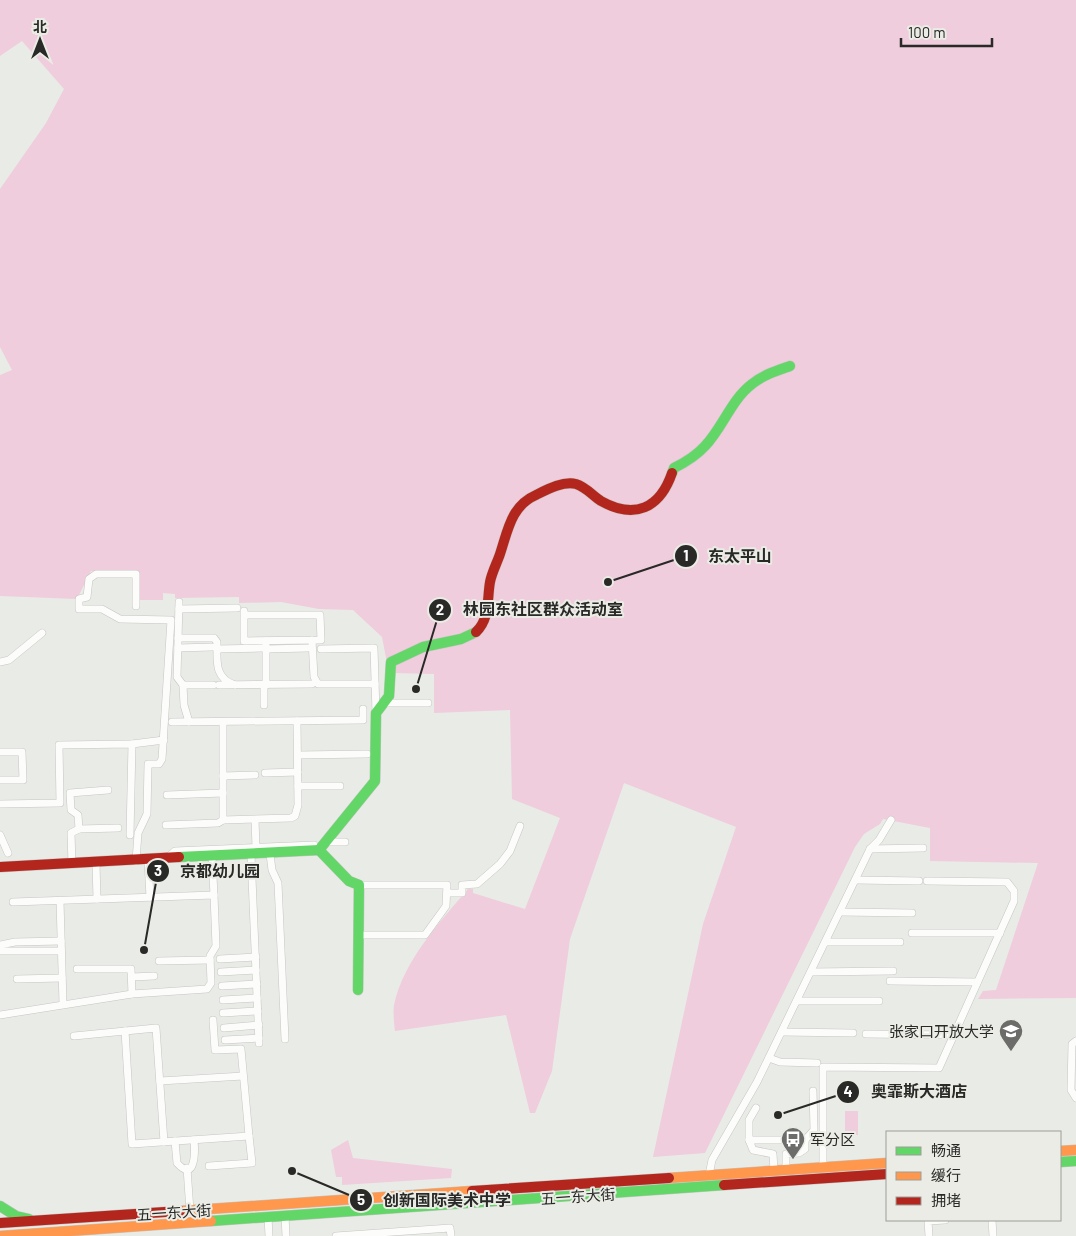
<svg xmlns="http://www.w3.org/2000/svg" width="1076" height="1236" viewBox="0 0 1076 1236" font-family="Barlow,'Noto Sans SC',sans-serif">
	<style>
		.green { fill: #efcddc }
		.lines { fill: none; stroke-linecap: round; stroke-linejoin: round }
		.street-casing { stroke: #c5c6c3; stroke-width: 8 }
		.fast-casing { stroke: #c5c6c3; stroke-width: 11 }
		.slow-casing { stroke: #c5c6c3; stroke-width: 11 }
		.jam-casing { stroke: #c5c6c3; stroke-width: 11 }
		.street { stroke: #fcfcfb; stroke-width: 7 }
		.fast { stroke: #63d668; stroke-width: 10 }
		.slow { stroke: #ff974d; stroke-width: 10 }
		.jam { stroke: #b3261e; stroke-width: 10 }
		.labels { text-anchor: middle; dominant-baseline: central; stroke-width: 4; stroke-linejoin: round; paint-order: stroke }
		.poi-label { font-size: 15px; fill: #292927; stroke: #eaece5; text-anchor: end }
		.street-label { font-size: 15px; fill: #292927; stroke: #eaece5 }
		.leader { fill: none; stroke: #292927; stroke-width: 2 }
		.callout-dot { fill: #292927; stroke: #eaece5; stroke-width: 2 }
		.mark-label { font-size: 15px; text-anchor: middle; font-weight: bold; fill: #fff }
		.callout-label { font-size: 16px; text-anchor: middle; font-weight: bold; fill: #292927; stroke: #eaece5; stroke-width: 4; stroke-linejoin: round; paint-order: stroke }
	</style>
	<rect width="100%" height="100%" fill="#e9ebe6"/>
	<!-- green -->
	<g class="green">
		<path d="M 0,0 L 1076,0 L 1076,998 L 978,999 L 983,991 L 996,990 L 1038,863 L 930,861 L 930,828 L 883,819 L 880,824 L 864,834 L 855,847 L 705,1153 L 653,1157 L 703,924 L 736,827 L 624,783 L 570,939 L 552,1071 L 535,1113 L 530,1113 L 506,1015 L 395,1031 C 394,1023 393,1013 394,1005 C 404,960 439,923 468,889 L 473,889 L 473,893 L 525,909 L 560,818 L 512,799 L 510,710 L 434,713 L 434,674 L 394,673 L 387,663 L 382,637 L 353,610 L 319,609 L 281,602 L 239,603 L 239,597 L 175,598 L 175,594 L 163,593 L 163,600 L 140,600 L 139,572 L 91,571 L 77,599 L 0,596 L 0,375 L 12,370 L 0,347 L 0,189 L 46,123 L 64,89 L 22,41 L 0,56 Z"/>
		<rect x="845" y="1111" width="13" height="24"/>
		<path d="M 348,1140 L 353,1158 L 452,1169 L 451,1178 L 342,1185 L 342,1177 L 336,1177 L 331,1150 Z"/>
	</g>
	<g class="lines">
		<!-- street casing -->
		<g class="street-casing">
			<g id="street">
				<path d="M 179,602 L 177,677 L 183,685 L 184,705 L 189,722"/>
				<path d="M 179,609 L 237,608"/>
				<path d="M 244,611 L 244,641 L 321,640 L 320,615 L 244,615"/>
				<path d="M 178,638 L 214,638 L 217,642 C 217,661 214,678 235,685"/>
				<path d="M 312,640 L 314,677 L 318,684 L 375,684"/>
				<path d="M 266,641 L 266,685"/>
				<path d="M 178,648 L 212,647"/>
				<path d="M 217,649 L 262,648"/>
				<path d="M 266,649 L 308,648"/>
				<path d="M 321,649 L 374,648 L 376,713"/>
				<path d="M 0,662 L 9,660 L 42,633"/>
				<path d="M 183,685 L 213,685"/>
				<path d="M 219,685 L 312,684"/>
				<path d="M 264,685 L 264,705"/>
				<path d="M 383,703 L 428,703"/>
				<path d="M 172,722 L 363,720 L 363,709"/>
				<path d="M 223,722 L 223,820"/>
				<path d="M 132,744 L 164,740"/>
				<path d="M 0,752 L 22,752 L 23,780 L 0,780"/>
				<path d="M 298,755 L 367,754"/>
				<path d="M 265,773 L 298,772"/>
				<path d="M 223,776 L 255,775"/>
				<path d="M 298,786 L 340,786"/>
				<path d="M 108,790 L 70,793 L 71,810 L 78,815 L 79,829 L 118,828"/>
				<path d="M 167,795 L 223,793"/>
				<path d="M 0,804 L 60,803 L 59,745 L 132,744 L 130,835"/>
				<path d="M 255,820 L 256,847"/>
				<path d="M 166,825 L 218,823 L 223,820 L 291,818 L 295,816 L 298,805 L 297,721"/>
				<path d="M 0,835 L 8,853"/>
				<path d="M 330,842 L 345,842"/>
				<path d="M 870,849 L 923,848"/>
				<path d="M 270,854 L 272,870 L 278,883 L 285,1039"/>
				<path d="M 251,855 L 259,1043"/>
				<path d="M 167,858 L 175,851 L 314,845"/>
				<path d="M 212,858 L 214,895"/>
				<path d="M 136,861 L 138,833 L 147,814 L 148,764 L 159,764 L 162,759 L 171,620 L 120,619 L 102,609 L 79,609 L 79,599 L 87,597 L 89,579 L 96,574 L 136,574 L 136,606"/>
				<path d="M 148,861 L 150,897"/>
				<path d="M 96,863 L 97,899"/>
				<path d="M 72,864 L 71,833 L 79,829"/>
				<path d="M 856,880 L 919,881"/>
				<path d="M 447,893 L 462,893 L 462,885 L 477,884 L 500,864 L 510,851 L 520,826"/>
				<path d="M 60,901 L 63,1004"/>
				<path d="M 840,912 L 912,913"/>
				<path d="M 912,933 L 1000,933"/>
				<path d="M 359,935 L 425,935 L 446,906 L 447,885 L 359,885"/>
				<path d="M 826,942 L 900,942"/>
				<path d="M 0,945 L 15,942 L 61,941"/>
				<path d="M 0,951 L 61,951"/>
				<path d="M 220,959 L 256,957"/>
				<path d="M 159,961 L 210,960"/>
				<path d="M 77,969 L 131,969 L 132,994"/>
				<path d="M 221,972 L 256,970"/>
				<path d="M 811,972 L 893,971"/>
				<path d="M 132,977 L 154,976"/>
				<path d="M 17,979 L 62,978"/>
				<path d="M 890,981 L 977,982"/>
				<path d="M 222,986 L 257,984"/>
				<path d="M 223,1000 L 257,998"/>
				<path d="M 797,1001 L 879,1001"/>
				<path d="M 223,1013 L 258,1011"/>
				<path d="M 0,1015 L 132,994 L 207,989 L 211,983 L 210,956 L 216,946 L 214,895 L 13,902"/>
				<path d="M 224,1028 L 259,1025"/>
				<path d="M 125,1031 L 132,1144 L 249,1136 L 241,1049 L 215,1050 L 213,1020"/>
				<path d="M 782,1032 L 853,1033"/>
				<path d="M 866,1034 L 953,1035"/>
				<path d="M 74,1036 L 156,1028 L 164,1142"/>
				<path d="M 225,1040 L 259,1038"/>
				<path d="M 1076,1041 L 1072,1044 L 1071,1090 L 1076,1098"/>
				<path d="M 769,1058 L 780,1062 L 817,1063"/>
				<path d="M 160,1081 L 243,1076"/>
				<path d="M 749,1140 L 749,1120 L 756,1108"/>
				<path d="M 805,1140 L 814,1130 L 813,1091"/>
				<path d="M 175,1141 L 177,1163 C 196,1184 195,1150 194,1140"/>
				<path d="M 209,1166 L 252,1163 L 249,1136"/>
				<path d="M 823,1167 L 823,1067 L 939,1068 L 1014,901 L 1014,891 L 1007,882 L 927,881"/>
				<path d="M 187,1168 L 190,1211"/>
				<path d="M 774,1170 L 773,1154 L 753,1150 L 749,1140 L 805,1140 L 805,1149 L 799,1153 L 786,1154 L 786,1169"/>
				<path d="M 709,1175 L 712,1160 L 757,1082 L 870,849 L 879,840 L 891,820"/>
				<path d="M 285,1216 L 286,1236"/>
				<path d="M 268,1217 L 269,1236"/>
				<path d="M 992,1220 L 993,1236"/>
				<path d="M 336,1236 L 450,1228 L 451,1236"/>
				<path d="M 929,1236 L 928,1221 L 945,1220"/>
			</g>
		</g>
		<!-- fast casing -->
		<g class="fast-casing">
			<g id="fast">
				<path d="M 672,473 L 674,468 C 686,462 696,456 705,446 C 723,427 731,400 752,384 C 763,375 776,371 790,366"/>
				<path d="M 179,857 L 319,850"/>
				<path d="M 358,990 L 359,885 L 349,881 L 319,850 L 375,781 L 376,713 L 389,696 L 391,662 L 423,647 L 461,639 L 476,632"/>
				<path d="M 1060,1162 L 1076,1161"/>
				<path d="M 0,1206 L 16,1216 L 29,1219"/>
				<path d="M 211,1221 L 724,1185"/>
			</g>
		</g>
		<!-- slow casing -->
		<g class="slow-casing">
			<g id="slow">
				<path d="M 1060,1151 L 1076,1150"/>
				<path d="M 669,1178 L 887,1163"/>
				<path d="M 180,1211 L 472,1191"/>
				<path d="M 0,1236 L 211,1221"/>
			</g>
		</g>
		<!-- jam casing -->
		<g class="jam-casing">
			<g id="jam">
				<path d="M 476,632 C 490,619 487,599 490,582 C 492,572 497,563 500,554 C 508,530 511,506 536,495 C 548,489 563,481 576,484 C 586,487 593,496 601,501 C 635,520 660,508 672,473"/>
				<path d="M 0,867 L 179,857"/>
				<path d="M 724,1185 L 887,1174"/>
				<path d="M 472,1191 L 669,1178"/>
				<path d="M 0,1223 L 180,1211"/>
			</g>
		</g>
		<!-- street -->
		<use href="#street" class="street"/>
		<!-- fast -->
		<use href="#fast" class="fast"/>
		<!-- slow -->
		<use href="#slow" class="slow"/>
		<!-- jam -->
		<use href="#jam" class="jam"/>
	</g>
	<!-- icons -->
	<defs>
		<g id="school-pin" transform="scale(1.25)"><path d="M0 17L-7.5 6A9.5 9.5 0 1 1 7.5 6Z" fill="#6c6d6a" stroke="#eaece5"/><path d="M0-5L7-2L0 1L-7-2ZM-4 1L0 2.5L4 1V4Q0 6-4 4Z" fill="#fff"/></g>
		<g id="bus-pin" transform="scale(1.25)"><path d="M0 17L-7.5 6A9.5 9.5 0 1 1 7.5 6Z" fill="#6c6d6a" stroke="#eaece5"/><path d="M-5-6H5V4H4V6H2V4H-2V6H-4V4H-5ZM-3.5-4V0h7V-4ZM-3.5 1.2v1.5H-2V1.2ZM2 1.2v1.5H3.5V1.2Z" fill="#fff"/></g>
	</defs>
	<g fill-rule="evenodd">
		<use href="#school-pin" x="1011" y="1031"/>
		<use href="#bus-pin" x="793" y="1139"/>
	</g>
	<g class="labels">
		<!-- poi labels -->
		<g class="poi-label">
			<text x="994" y="1031">张家口开放大学</text>
			<text x="810" y="1139" text-anchor="start">军分区</text>
		</g>
		<!-- street labels -->
		<g class="street-label">
			<text transform="translate(578 1196) rotate(-4)">五一东大街</text>
			<text transform="translate(174 1212) rotate(-4)">五一东大街</text>
		</g>
	</g>
	<!-- callouts -->
	<path class="leader" d="M608 582L686 556M416 689L440 610M144 950L158 871M778 1115L848 1092M292 1171L361 1200"/>
	<g class="callout-dot">
		<circle cx="608" cy="582" r="5"/>
		<circle cx="416" cy="689" r="5"/>
		<circle cx="144" cy="950" r="5"/>
		<circle cx="778" cy="1115" r="5"/>
		<circle cx="292" cy="1171" r="5"/>
		<circle cx="686" cy="556" r="12"/>
		<circle cx="440" cy="610" r="12"/>
		<circle cx="158" cy="871" r="12"/>
		<circle cx="848" cy="1092" r="12"/>
		<circle cx="361" cy="1200" r="12"/>
	</g>
	<g class="mark-label">
		<text x="686" y="561">1</text>
		<text x="440" y="615">2</text>
		<text x="158" y="876">3</text>
		<text x="848" y="1097">4</text>
		<text x="361" y="1205">5</text>
	</g>
	<g class="callout-label">
		<text x="740" y="562">东太平山</text>
		<text x="543" y="615">林园东社区群众活动室</text>
		<text x="220" y="877">京都幼儿园</text>
		<text x="919" y="1097">奥霏斯大酒店</text>
		<text x="447" y="1206">创新国际美术中学</text>
	</g>
	<!-- legend -->
	<rect x="886" y="1131" width="175" height="90" fill="#eaece5" stroke="#9d9e99"/>
	<rect x="896" y="1147" width="25" height="8" fill="#63d668" stroke="#9d9e99"/>
	<text x="931" y="1156" font-size="15" fill="#292927">畅通</text>
	<rect x="896" y="1172" width="25" height="8" fill="#ff974d" stroke="#9d9e99"/>
	<text x="931" y="1181" font-size="15" fill="#292927">缓行</text>
	<rect x="896" y="1197" width="25" height="8" fill="#b3261e" stroke="#9d9e99"/>
	<text x="931" y="1206" font-size="15" fill="#292927">拥堵</text>
	<!-- north arrow -->
	<g transform="translate(40 40)" stroke="#eaece5" stroke-width="4" paint-order="stroke">
	<path d="M0-4L9 19L0 12L-9 19Z" fill="#292927"/>
	<text y="-8" font-size="14" font-weight="bold" text-anchor="middle" fill="#292927">北</text>
	</g>
	<!-- scale -->
	<path d="M901 38v8h91v-8" fill="none" stroke="#292927" stroke-width="2.5"/>
	<text x="908" y="38" font-size="15" fill="#292927" stroke="#eaece5" stroke-width="4" paint-order="stroke">100 m</text>
</svg>
